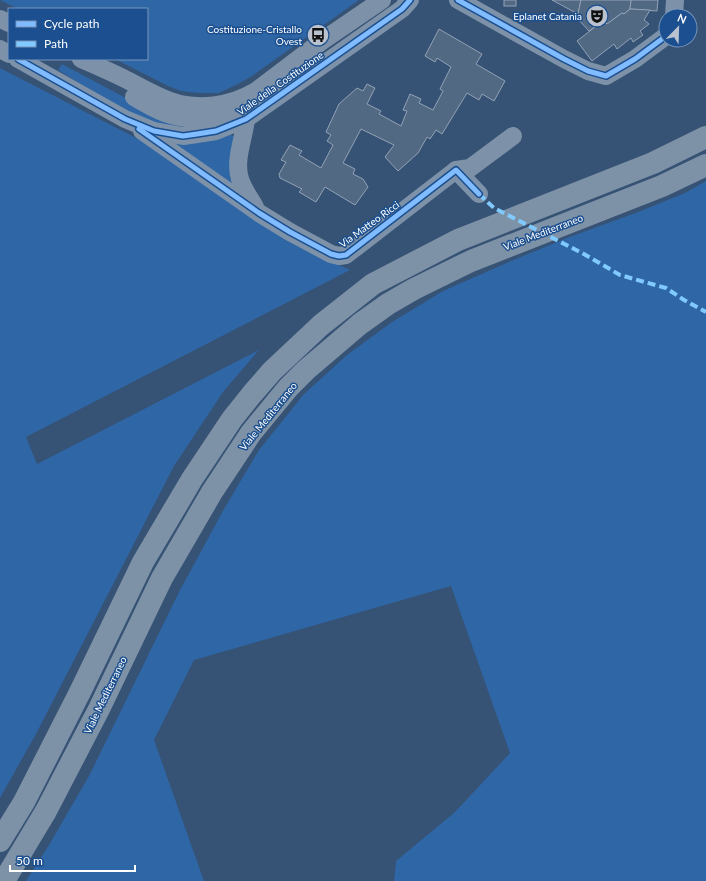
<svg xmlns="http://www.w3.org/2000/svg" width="706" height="881" viewBox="0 0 706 881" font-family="Lato,sans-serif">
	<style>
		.green { fill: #2f66a5 }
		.building { fill: #526984; stroke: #92a2b6 }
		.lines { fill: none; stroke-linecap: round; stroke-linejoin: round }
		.minor { stroke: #7d92a8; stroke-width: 18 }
		.highway { stroke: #7e92a7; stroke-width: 22 }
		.quiet { stroke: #80caff; stroke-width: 4; stroke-dasharray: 8 4; stroke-linecap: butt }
		.cycleway-casing { stroke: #1b4f8f; stroke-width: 8 }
		.cycleway { stroke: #80bcff; stroke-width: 5 }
		.labels { text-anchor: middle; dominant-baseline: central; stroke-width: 3; stroke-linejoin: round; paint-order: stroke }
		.poi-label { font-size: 10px; fill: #fff; stroke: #1b4f8f; text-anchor: end }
		.street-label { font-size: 10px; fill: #fff; stroke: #1b4f8f }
	</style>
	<rect width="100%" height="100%" fill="#365274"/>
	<!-- green -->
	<g class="green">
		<path d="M 0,0 L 359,0 L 252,76 L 238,84 L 219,93 L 197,93 L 181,91 L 168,86 L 115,59 L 147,59 L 147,9 L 18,9 Z"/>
		<path d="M 62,64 L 154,113 L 182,122 L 186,128 L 156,124 L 118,107 L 58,70 Z"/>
		<path d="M 0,68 L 140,140 L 295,245 L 350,270 L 26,437 L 37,464 L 259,350 L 223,392 L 174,466 L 36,734 L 0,798 Z"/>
		<path d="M 230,135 L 234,136 L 234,182 L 230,184 L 171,142 L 218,139 Z"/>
		<path d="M 706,181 L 706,881 L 394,881 L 396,861 L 455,812 L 510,753 L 451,586 L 194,660 L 154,740 L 204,881 L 26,881 L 49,845 L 89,776 L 180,590 L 224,509 L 259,450 L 304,394 L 347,355 L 392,322 L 443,291 L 511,261 L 567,238 L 638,212 L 685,193 Z"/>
	</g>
	<!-- building -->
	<g class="building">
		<rect x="504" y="0" width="12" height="6"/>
		<path d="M 552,0 L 581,0 L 578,14 Z"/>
		<path d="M 581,0 L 631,0 L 630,9 L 624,14 L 622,13 L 607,24 L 604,20 L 589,31 L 577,18 Z"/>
		<path d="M 631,0 L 658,0 L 657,11 L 630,9 Z"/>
		<path d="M 630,9 L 650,10 L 644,20 L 649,24 L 640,31 L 643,35 L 633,42 L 631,38 L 617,49 L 614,44 L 592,61 L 577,41 L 604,20 L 607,24 L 622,13 L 624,14 Z"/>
		<path d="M 439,29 L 482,54 L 476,64 L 505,81 L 494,101 L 482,94 L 479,100 L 467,93 L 442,134 L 436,130 L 430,139 L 427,137 L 418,153 L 398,171 L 385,157 L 394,145 L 361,129 L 343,163 L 355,169 L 353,174 L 363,179 L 368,187 L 355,205 L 325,187 L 316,202 L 299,192 L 302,189 L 280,178 L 279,174 L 286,162 L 281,160 L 290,145 L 302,151 L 299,155 L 321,168 L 333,145 L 327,141 L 331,135 L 326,132 L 339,104 L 357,88 L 363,91 L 367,84 L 375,88 L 367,104 L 381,111 L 379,114 L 401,126 L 407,111 L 403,110 L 410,94 L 421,99 L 419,103 L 433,110 L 443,91 L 440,89 L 451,67 L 437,58 L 435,62 L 425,56 Z"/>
	</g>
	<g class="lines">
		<!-- minor -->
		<g class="minor">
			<path d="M 458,0 L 564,59 L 588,71 L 606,76 L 635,59 L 666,36"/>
			<path d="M 674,16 L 675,0"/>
			<path d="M 0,19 L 9,23"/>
			<path d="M 0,49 L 9,54"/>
			<path d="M 18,59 L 125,119 L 154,131 L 183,136 L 197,134 L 216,131 L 246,119 L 402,9 L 410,0"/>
			<path d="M 81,59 C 95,65 109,71 123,78 C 139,86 154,95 170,101 C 198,111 231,106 256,91 L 322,41 L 382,0"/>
			<path d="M 134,97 C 144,103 154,109 165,113 C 190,122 219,118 246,119 C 244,138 234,160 240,179 C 243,189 250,198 255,207"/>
			<path d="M 142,131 L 259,213 L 290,232 L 331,254 L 339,256 L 346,255 L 456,170 L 479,194"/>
			<path d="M 456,170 L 470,168 L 513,136"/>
		</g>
		<!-- highway -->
		<g class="highway">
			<path d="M 0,841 L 24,802 L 80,692 L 143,562 L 192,479 L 232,419 L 252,394 L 272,371 L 321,325 L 373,284 L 458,240 L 653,163 L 706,137"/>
			<path d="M 4,881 L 46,811 L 99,709 L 162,578 L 212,492 L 251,433 L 288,388 L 306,370 L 360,324 L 388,304 L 414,289 L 471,261 L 662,186 L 706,165"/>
		</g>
		<!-- quiet -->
		<path class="quiet" d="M 479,194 L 494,208 L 582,253 L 620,275 L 666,288 L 684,300 L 706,312"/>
		<!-- cycleway casing -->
		<g class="cycleway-casing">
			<g id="cycleway">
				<path d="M 458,0 L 564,59 L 588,71 L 606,76 L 635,59 L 666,36"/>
				<path d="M 18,59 L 125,119 L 154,131 L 183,136 L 197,134 L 216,131 L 246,119 L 402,9 L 410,0"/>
				<path d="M 139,129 L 259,213 L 290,232 L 331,254 L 339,256 L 346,255 L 456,170 L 479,194"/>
			</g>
		</g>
		<!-- cycleway -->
		<use href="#cycleway" class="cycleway"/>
	</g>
	<!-- icons -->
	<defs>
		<g id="theatre-disc" transform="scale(1.15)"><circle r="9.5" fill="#b9c2ce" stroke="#1b4f8f"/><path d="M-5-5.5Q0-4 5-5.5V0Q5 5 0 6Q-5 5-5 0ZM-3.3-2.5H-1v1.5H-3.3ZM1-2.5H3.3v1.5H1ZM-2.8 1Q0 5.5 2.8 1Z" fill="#111"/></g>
		<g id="bus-disc" transform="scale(1.15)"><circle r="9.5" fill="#b9c2ce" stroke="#1b4f8f"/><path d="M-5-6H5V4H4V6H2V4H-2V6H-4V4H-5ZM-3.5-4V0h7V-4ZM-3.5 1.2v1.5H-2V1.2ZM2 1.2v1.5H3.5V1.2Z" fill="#111"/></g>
	</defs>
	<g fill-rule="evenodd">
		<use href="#theatre-disc" x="597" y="16"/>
		<use href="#bus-disc" x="318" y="35"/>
	</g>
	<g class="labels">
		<!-- poi labels -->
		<g class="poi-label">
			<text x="582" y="16">Eplanet Catania</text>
			<text x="302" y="29">Costituzione-Cristallo<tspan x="302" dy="12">Ovest</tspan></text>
		</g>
		<!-- street labels -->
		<g class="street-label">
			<text transform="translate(280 83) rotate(-35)">Viale della Costituzione</text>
			<text transform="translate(369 224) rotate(-36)">Via Matteo Ricci</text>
			<text transform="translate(543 232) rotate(-21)">Viale Mediterraneo</text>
			<text transform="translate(268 416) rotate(-51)">Viale Mediterraneo</text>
			<text transform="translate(105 695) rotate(-64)">Viale Mediterraneo</text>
		</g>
	</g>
	<!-- legend -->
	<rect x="8" y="8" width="140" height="52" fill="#1b4f8f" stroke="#7695bc"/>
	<rect x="16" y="21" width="20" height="6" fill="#80bcff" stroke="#7695bc"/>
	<text x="44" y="28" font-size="12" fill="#ffffff">Cycle path</text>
	<rect x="16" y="41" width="20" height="6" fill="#80caff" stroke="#7695bc"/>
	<text x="44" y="48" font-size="12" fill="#ffffff">Path</text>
	<!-- north arrow -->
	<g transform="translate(678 28) rotate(23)"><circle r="19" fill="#1b4f8f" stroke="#7695bc"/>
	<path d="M0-3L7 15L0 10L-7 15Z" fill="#b9c2ce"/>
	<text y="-6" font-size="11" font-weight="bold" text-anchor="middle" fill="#ffffff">N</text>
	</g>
	<!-- scale -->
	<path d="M10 865v6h125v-6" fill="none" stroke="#ffffff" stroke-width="2"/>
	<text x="16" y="865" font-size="12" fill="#ffffff" stroke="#1b4f8f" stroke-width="3" paint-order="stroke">50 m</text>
</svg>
